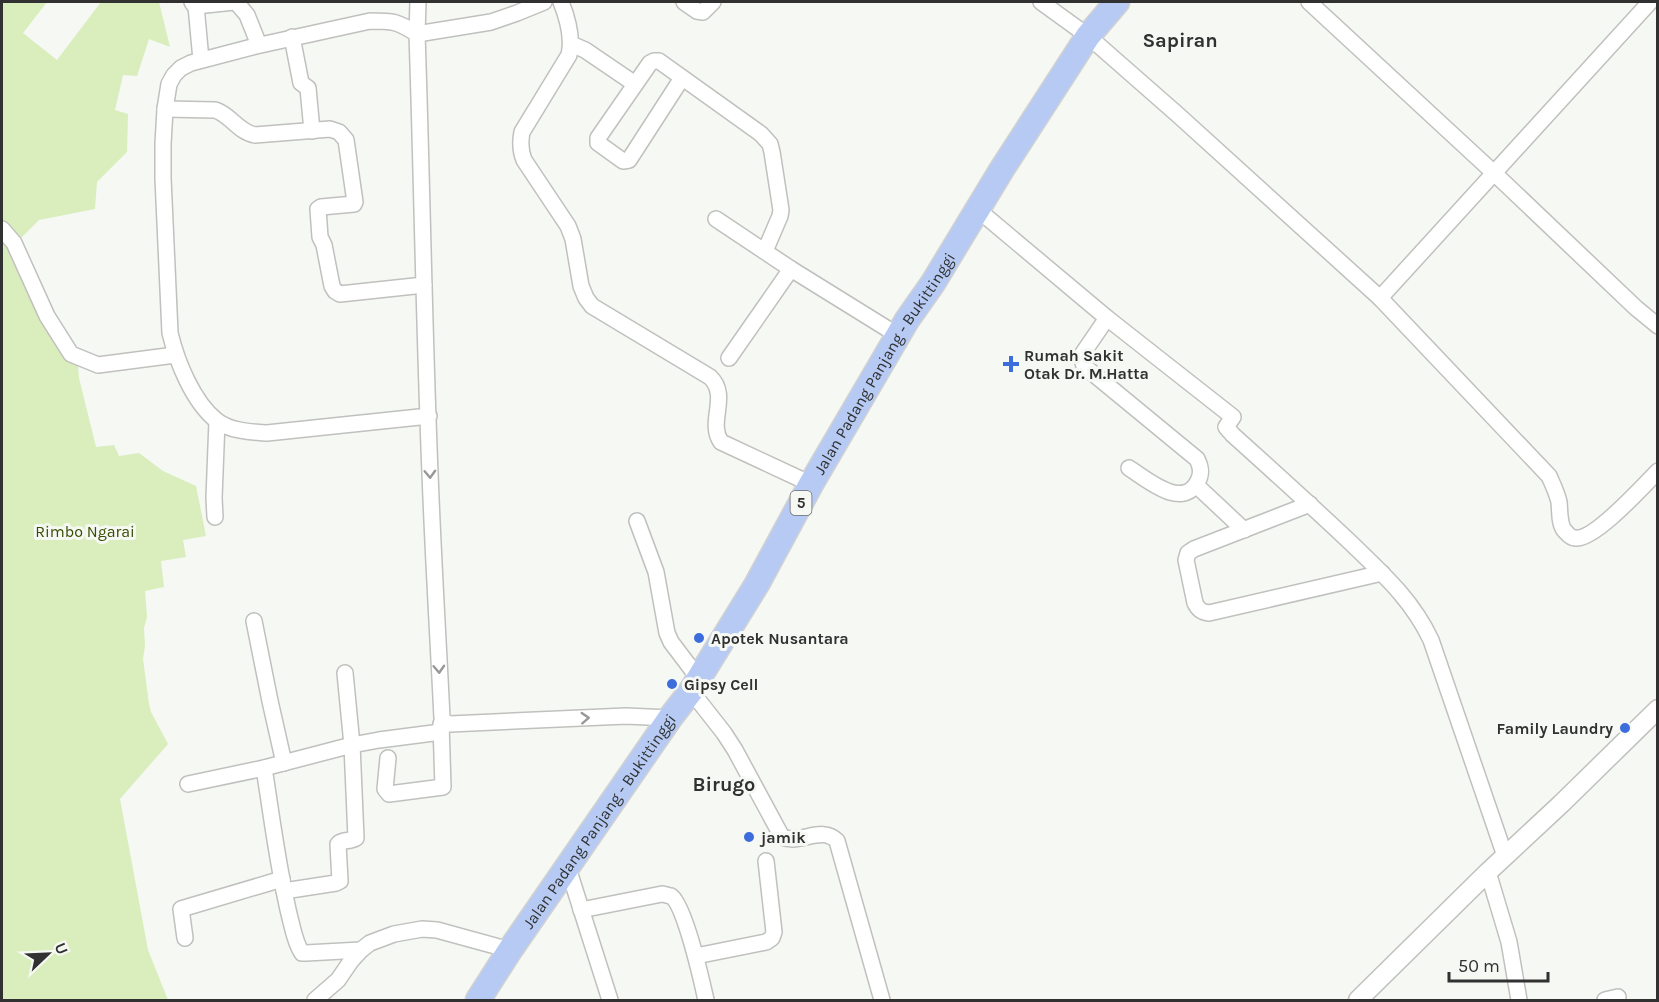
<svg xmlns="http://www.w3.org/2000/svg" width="1659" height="1002" viewBox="0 0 1659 1002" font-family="Karla,sans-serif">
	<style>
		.green { fill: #d9eebc }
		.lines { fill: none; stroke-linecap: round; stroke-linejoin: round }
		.minor-casing { stroke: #c0c1be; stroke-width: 18 }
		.tertiary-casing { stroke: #c0c1be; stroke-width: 21 }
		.trunk-casing { stroke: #d1d2d1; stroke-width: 27 }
		.minor { stroke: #fff; stroke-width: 15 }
		.tertiary { stroke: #fff; stroke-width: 18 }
		.trunk { stroke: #b6caf4; stroke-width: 24 }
		.oneway { stroke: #989898 }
		.poi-dot { fill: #3d6cdc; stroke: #f6f8f4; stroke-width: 2 }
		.labels { text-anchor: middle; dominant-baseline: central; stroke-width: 6; stroke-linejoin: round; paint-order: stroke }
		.shield { fill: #f6f8f4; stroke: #6b6d6b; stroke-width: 1.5 }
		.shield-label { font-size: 15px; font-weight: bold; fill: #303130 }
		.poi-label { font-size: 16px; font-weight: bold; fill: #303130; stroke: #f6f8f4; text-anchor: start }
		.street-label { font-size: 16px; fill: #303130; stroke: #f6f8f4 }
		.park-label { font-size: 16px; fill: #374c01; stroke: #f6f8f4 }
		.quarter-label { font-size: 20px; font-weight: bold; fill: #303130; stroke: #f6f8f4 }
	</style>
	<rect width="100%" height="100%" fill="#f6f8f4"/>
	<!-- green -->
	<path class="green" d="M 2,2 L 47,2 L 23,33 L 57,60 L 101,2 L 159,2 L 170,47 L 149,39 L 137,76 L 123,75 L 115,110 L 128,114 L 127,152 L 97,182 L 95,209 L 39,220 L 17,242 L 65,358 L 78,366 L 79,378 L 96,447 L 114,445 L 119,456 L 139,453 L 163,471 L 196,486 L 206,536 L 183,540 L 186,557 L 161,561 L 164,587 L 145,591 L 147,617 L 144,628 L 145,646 L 143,659 L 149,704 L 151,712 L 168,744 L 120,799 L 148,950 L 168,1000 L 2,1000 Z"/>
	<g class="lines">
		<!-- minor casing -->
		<g class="minor-casing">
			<g id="minor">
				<path d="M 192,2 L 194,5 L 196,6 L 234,2"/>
				<path d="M 236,2 L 247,15 L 259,45"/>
				<path d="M 418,2 L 417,34 L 491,22 L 517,13 L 544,2"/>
				<path d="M 561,2 C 567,17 573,38 569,55 L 522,132 C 520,142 520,150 524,160 L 568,226 L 573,239 L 581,286 L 586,298 L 592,306 L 710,377 C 730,396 707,422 721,442 L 811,484"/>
				<path d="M 684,2 L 697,11 L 703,12 L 713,2"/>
				<path d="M 1041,2 L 1088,36 L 1177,114 L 1380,298 L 1549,476 C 1553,485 1557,493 1559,502 C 1560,511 1559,523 1564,530 C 1567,533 1570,538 1575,538 C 1594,541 1644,485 1658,471"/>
				<path d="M 1309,2 L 1494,173 L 1636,308 L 1658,326"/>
				<path d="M 196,6 L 201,60"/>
				<path d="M 292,37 L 301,83 L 308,88 L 312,131"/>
				<path d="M 571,44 L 585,50 L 635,84"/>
				<path d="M 682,78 L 629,160 L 623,161 L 598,143 L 598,138 L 650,63 L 654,61 L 659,61 L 761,134 L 770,144 L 772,152 L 781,210 L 780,216 L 765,251"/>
				<path d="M 165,109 L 215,110 C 230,114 238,132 255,135 L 330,129 L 339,132 L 346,140 L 355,202 L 354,204 L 321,207 L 318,209 L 320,237 L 324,245 L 332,286 L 335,291 L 340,294 L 424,285"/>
				<path d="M 977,209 L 1107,318 L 1233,417 L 1226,427 L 1233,435 C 1273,471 1313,507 1352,544 C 1384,575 1412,600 1431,640 L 1505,856"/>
				<path d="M 716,219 L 791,269 L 899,336"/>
				<path d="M 2,229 L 14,243 L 47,316 L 71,354 L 98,365 L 175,355"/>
				<path d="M 1380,298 L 1650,2"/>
				<path d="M 1107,318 L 1083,353 L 1082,359 L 1084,366 L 1197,459 C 1201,467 1202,473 1198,481 C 1183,511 1146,479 1129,468"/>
				<path d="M 729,358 L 791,269"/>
				<path d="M 429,416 L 267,433 C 251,432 230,431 217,421 C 193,402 177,362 170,333 L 163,178 L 163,144 L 165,109 L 169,84 L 174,75 L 181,68 L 191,63 L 256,46 L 370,21 C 393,21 397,21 417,34 C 422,180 424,327 430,473 C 433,555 438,636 442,718 L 445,722 L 450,724 L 626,716 L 670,718"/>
				<path d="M 1196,485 L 1244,530"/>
				<path d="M 1310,504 L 1194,549 L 1188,553 L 1186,560 L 1195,603 C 1198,609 1201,612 1209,613 L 1382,573"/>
				<path d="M 215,517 L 214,498 L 217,421"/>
				<path d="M 637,521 L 656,572 L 667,633 L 671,642 L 699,679"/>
				<path d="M 254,621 L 270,701 L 284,763"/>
				<path d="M 691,691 L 724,733 L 735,750 L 782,837 C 800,845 822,825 837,841 L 882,1000"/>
				<path d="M 388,758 L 385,789 L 389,794 L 443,787 L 441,724"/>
				<path d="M 188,784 L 264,768"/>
				<path d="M 568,868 L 610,1000"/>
				<path d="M 1488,872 L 1509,942 L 1519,1000"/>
				<path d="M 284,891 L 336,883 L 340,881 L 338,844 C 343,839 350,842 356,838 L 352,745 L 345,673"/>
				<path d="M 581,910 L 662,894 C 663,894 670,896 671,896 C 685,905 702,982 706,1000"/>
				<path d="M 185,938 L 181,909 L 282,879"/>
				<path d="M 361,950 L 306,953 L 302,953 C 295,943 293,929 290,918 C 278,869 272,818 264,768 L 352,745 L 379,740 L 441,732"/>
				<path d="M 696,956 L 766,942 L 772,938 L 774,932 L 766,861"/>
				<path d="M 315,1000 L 338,980 L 351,961 L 361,950 L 370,943 L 394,934 L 422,929 L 437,930 L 510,950"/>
				<path d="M 1605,1000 L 1618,997"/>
			</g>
		</g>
		<!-- tertiary casing -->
		<g class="tertiary-casing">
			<path id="tertiary" d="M 1358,1000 L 1488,872 L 1561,804 L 1658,709"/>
		</g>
		<!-- trunk casing -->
		<g class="trunk-casing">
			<g id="trunk">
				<path id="s1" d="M 478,1000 L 510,950 L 670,718 L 691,691 L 757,584 L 811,484 L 907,320 L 933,283 L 1002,169 L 1088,36 L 1117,2"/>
			</g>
		</g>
		<!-- minor -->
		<use href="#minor" class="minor"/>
		<!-- tertiary -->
		<use href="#tertiary" class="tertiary"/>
		<!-- trunk -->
		<use href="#trunk" class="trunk"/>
	</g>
	<!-- one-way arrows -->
	<defs><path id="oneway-chevron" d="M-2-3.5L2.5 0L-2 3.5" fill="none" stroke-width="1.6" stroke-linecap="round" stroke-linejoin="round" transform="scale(1.5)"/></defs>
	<g class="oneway">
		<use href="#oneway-chevron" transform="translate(430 474) rotate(88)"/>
		<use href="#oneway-chevron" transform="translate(439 669) rotate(87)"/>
		<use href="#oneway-chevron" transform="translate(585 718) rotate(-3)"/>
	</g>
	<!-- markers -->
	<g class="poi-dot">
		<path d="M1008 355h6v6h6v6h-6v6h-6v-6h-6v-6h6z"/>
		<circle cx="699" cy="638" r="6"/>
		<circle cx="672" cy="684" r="6"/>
		<circle cx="1625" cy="728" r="6"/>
		<circle cx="749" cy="837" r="6"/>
	</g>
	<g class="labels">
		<!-- shield labels -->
		<rect class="shield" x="790.5" y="491" width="21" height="24" rx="4.5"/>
		<g class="shield-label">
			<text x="801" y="503">5</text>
		</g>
		<!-- poi labels -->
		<g class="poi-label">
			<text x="1024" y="355">Rumah Sakit<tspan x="1024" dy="18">Otak Dr. M.Hatta</tspan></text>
			<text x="711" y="638">Apotek Nusantara</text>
			<text x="684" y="684">Gipsy Cell</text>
			<text x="1613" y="728" text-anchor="end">Family Laundry</text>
			<text x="761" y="837">jamik</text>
		</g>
		<!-- street labels -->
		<g class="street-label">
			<text stroke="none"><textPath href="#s1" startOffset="756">Jalan Padang Panjang - Bukittinggi</textPath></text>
			<text stroke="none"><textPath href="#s1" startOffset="216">Jalan Padang Panjang - Bukittinggi</textPath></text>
		</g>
		<!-- park labels -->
		<g class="park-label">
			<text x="85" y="531">Rimbo Ngarai</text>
		</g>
		<!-- quarter labels -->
		<g class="quarter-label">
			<text x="1180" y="40">Sapiran</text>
			<text x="724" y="784">Birugo</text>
		</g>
	</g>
	<!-- border -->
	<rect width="1659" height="1002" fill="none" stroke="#303130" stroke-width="6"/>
	<!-- north arrow -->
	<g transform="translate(48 954) rotate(67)" stroke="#f6f8f4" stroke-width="4.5" paint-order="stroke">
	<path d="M0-4.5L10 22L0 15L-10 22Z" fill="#303130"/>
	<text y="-9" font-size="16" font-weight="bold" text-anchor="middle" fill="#303130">U</text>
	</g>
	<!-- scale -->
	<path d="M1449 972v9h99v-9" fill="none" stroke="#303130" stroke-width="3"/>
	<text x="1458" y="972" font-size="18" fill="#303130" stroke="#f6f8f4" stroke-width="4.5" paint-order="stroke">50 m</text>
</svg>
